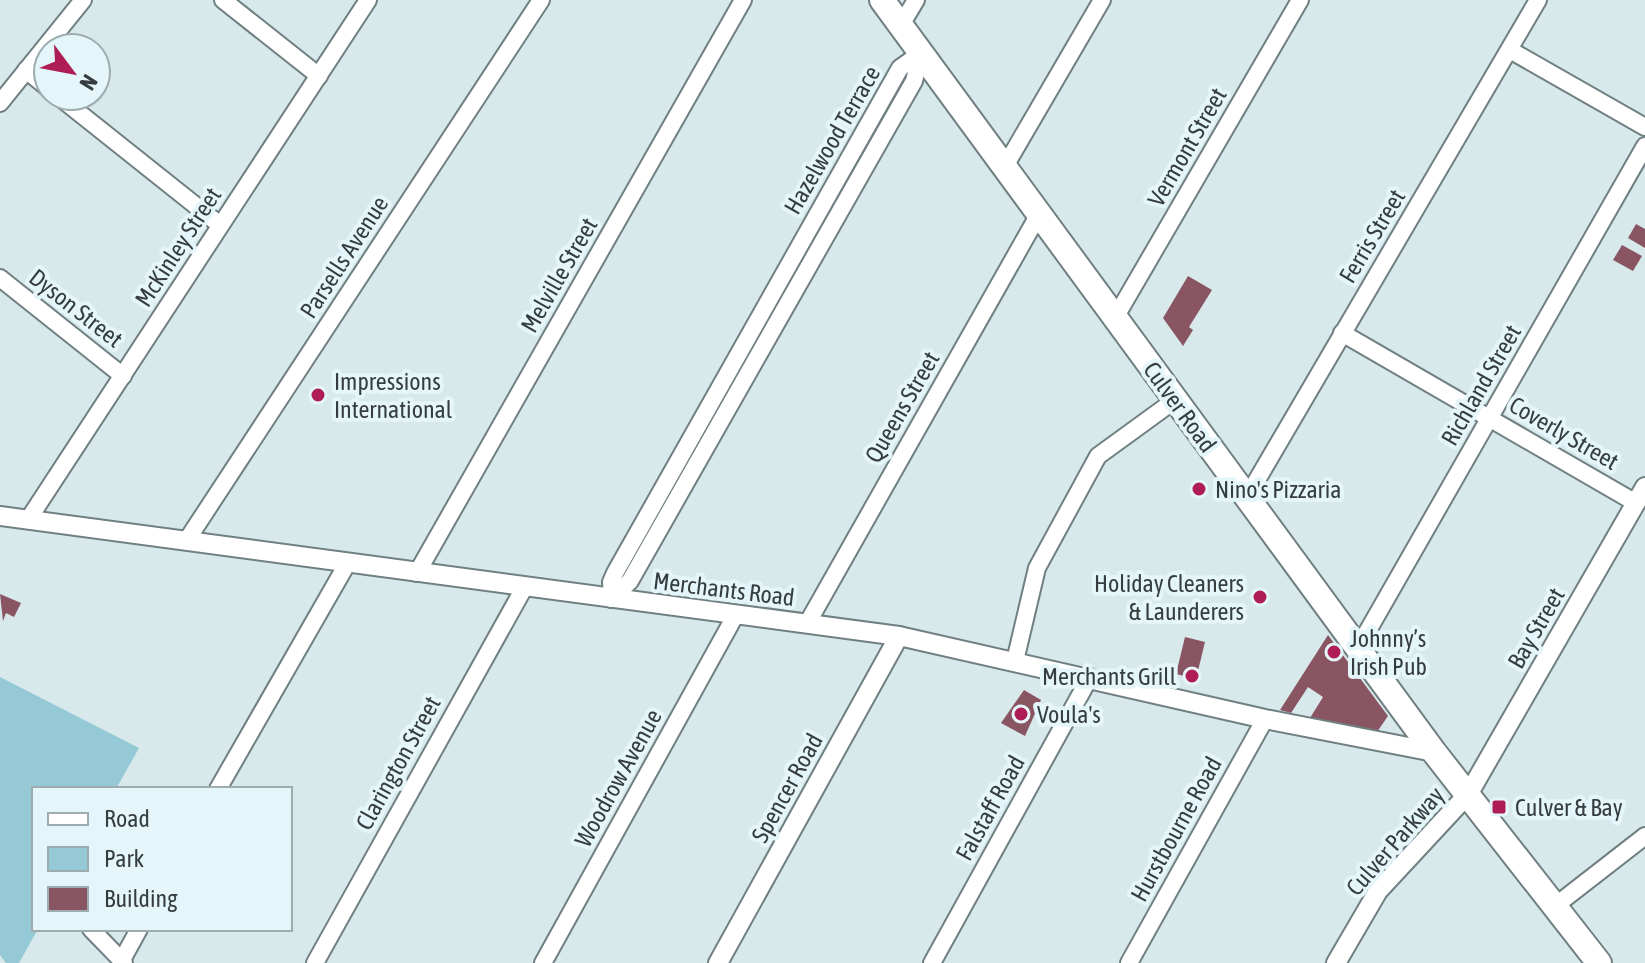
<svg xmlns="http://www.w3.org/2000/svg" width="1645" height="963" viewBox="0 0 1645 963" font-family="'Asap Condensed',sans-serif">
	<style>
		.green { fill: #94c9d5 }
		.building { fill: #8a5562 }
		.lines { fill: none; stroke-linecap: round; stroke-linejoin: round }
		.minor-casing { stroke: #707f82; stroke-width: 20 }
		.tertiary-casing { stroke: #707f82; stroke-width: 22 }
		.primary-casing { stroke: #707f82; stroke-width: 28 }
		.minor { stroke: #fff; stroke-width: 16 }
		.tertiary { stroke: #fff; stroke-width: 18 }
		.primary { stroke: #fff; stroke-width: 24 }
		.poi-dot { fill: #ae1e55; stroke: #e5f6fa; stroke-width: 3 }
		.labels { text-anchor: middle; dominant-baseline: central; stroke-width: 8; stroke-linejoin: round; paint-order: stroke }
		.street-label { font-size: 24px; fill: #363d3e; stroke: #e5f6fa }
		.poi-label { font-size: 24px; fill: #363d3e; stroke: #e5f6fa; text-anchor: start }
	</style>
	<rect width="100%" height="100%" fill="#d8e9ec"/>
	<!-- green -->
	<path class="green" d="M 0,677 L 139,748 L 116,789 L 34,789 L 34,929 L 38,929 L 19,963 L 6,963 L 0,955 Z"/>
	<!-- building -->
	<g class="building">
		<path d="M 1636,224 L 1645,229 L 1645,248 L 1628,238 Z"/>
		<path d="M 1622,245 L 1642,256 L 1633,271 L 1613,260 Z"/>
		<path d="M 1188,276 L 1212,290 L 1189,327 L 1193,330 L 1183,346 L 1163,318 Z"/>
		<path d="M 0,594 L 21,603 L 14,617 L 6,613 L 3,621 Z"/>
		<path d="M 1328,635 L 1388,716 L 1377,732 L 1310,718 L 1323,697 L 1308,687 L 1291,713 L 1280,710 Z"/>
		<path d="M 1185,637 L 1205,642 L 1196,679 L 1176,674 Z"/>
		<path d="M 1024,690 L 1041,700 L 1025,736 L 1001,723 Z"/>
	</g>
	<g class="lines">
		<!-- minor casing -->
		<g class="minor-casing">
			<g id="minor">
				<path d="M 223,0 L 319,76"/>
				<path d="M 901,25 L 916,0"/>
				<path d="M 1510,50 L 1645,127"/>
				<path d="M 26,70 L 48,88"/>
				<path d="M 58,96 L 220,225"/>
				<path d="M 0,103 L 83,0"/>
				<path d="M 1004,168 L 1102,0"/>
				<path d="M 0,278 L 123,376"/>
				<path d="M 1115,318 L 1300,0"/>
				<path d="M 1342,333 L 1636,503"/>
				<path d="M 1247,497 L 1538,0"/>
				<path d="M 28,520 L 368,0"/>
				<path d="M 187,540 L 541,0"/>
				<path d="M 417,573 L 743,0"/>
				<path d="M 612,599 L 611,582 L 615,573 L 900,68 L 921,53"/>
				<path d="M 612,599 L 630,581 L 914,81 L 921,53"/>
				<path d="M 807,624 L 1039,214"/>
				<path d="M 1358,648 L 1645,146"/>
				<path d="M 1015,661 L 1037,568 L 1098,456 L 1175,400"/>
				<path d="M 218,789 L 347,564"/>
				<path d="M 1555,906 L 1645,836"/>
				<path d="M 91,929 L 124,963"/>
				<path d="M 122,960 L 139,929"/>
				<path d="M 315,963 L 524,588"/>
				<path d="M 543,963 L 735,616"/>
				<path d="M 932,963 L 1090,677"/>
				<path d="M 1129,963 L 1265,719"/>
			</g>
		</g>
		<!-- tertiary casing -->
		<g class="tertiary-casing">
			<g id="tertiary">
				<path d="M 0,516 L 899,636 L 1265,719 L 1434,752"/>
				<path d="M 718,963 L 899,636"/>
				<path d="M 1336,963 L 1378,891 L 1469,793 L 1645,487"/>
			</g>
		</g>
		<!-- primary casing -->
		<g class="primary-casing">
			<path id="primary" d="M 882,0 L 1434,752 L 1599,963"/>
		</g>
		<!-- minor -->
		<use href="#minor" class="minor"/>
		<!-- tertiary -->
		<use href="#tertiary" class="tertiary"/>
		<!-- primary -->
		<use href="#primary" class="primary"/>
	</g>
	<!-- markers -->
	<g class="poi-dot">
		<circle cx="318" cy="395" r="8"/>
		<circle cx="1199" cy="489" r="8"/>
		<circle cx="1260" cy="597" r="8"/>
		<circle cx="1334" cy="652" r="8"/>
		<circle cx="1192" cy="676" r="8"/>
		<circle cx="1021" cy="714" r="8"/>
		<rect x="1491" y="799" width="16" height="16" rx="4"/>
	</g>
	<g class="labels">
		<!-- street labels -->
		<g class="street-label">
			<text transform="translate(832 140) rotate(-60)">Hazelwood Terrace</text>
			<text transform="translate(1187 147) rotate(-60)">Vermont Street</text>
			<text transform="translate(1372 236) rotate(-59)">Ferris Street</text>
			<text transform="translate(178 247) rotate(-57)">McKinley Street</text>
			<text transform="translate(344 257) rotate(-57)">Parsells Avenue</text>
			<text transform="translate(559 275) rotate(-60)">Melville Street</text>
			<text transform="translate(76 308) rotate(38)">Dyson Street</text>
			<text transform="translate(1481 385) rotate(-60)">Richland Street</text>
			<text transform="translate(902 407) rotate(-60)">Queens Street</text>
			<text transform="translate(1180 407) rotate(54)">Culver Road</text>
			<text transform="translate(1564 433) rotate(30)">Coverly Street</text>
			<text transform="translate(724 589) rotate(7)">Merchants Road</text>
			<text transform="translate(1536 628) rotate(-60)">Bay Street</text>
			<text transform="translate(398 763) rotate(-61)">Clarington Street</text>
			<text transform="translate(618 778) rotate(-61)">Woodrow Avenue</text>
			<text transform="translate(787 788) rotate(-61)">Spencer Road</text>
			<text transform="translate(990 808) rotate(-61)">Falstaff Road</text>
			<text transform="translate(1176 829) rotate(-61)">Hurstbourne Road</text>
			<text transform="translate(1395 841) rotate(-49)">Culver Parkway</text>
		</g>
		<!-- poi labels -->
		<g class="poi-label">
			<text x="334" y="381">Impressions<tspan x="334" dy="28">International</tspan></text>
			<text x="1215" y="489">Nino's Pizzaria</text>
			<text x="1244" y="583" text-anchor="end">Holiday Cleaners<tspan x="1244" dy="28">&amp; Launderers</tspan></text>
			<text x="1350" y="638">Johnny’s<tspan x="1350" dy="28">Irish Pub</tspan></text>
			<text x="1176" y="676" text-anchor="end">Merchants Grill</text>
			<text x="1037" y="714">Voula's</text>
			<text x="1515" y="807">Culver &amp; Bay</text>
		</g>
	</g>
	<!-- legend -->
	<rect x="32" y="787" width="260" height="144" fill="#e5f6fa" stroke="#9facaf" stroke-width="2"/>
	<rect x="48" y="813" width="40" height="12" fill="#ffffff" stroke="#9facaf" stroke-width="2"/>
	<text x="104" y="827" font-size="24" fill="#363d3e">Road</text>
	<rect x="48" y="847" width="40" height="24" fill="#94c9d5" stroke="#9facaf" stroke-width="2"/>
	<text x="104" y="867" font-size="24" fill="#363d3e">Park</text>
	<rect x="48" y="887" width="40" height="24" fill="#8a5562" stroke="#9facaf" stroke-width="2"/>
	<text x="104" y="907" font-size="24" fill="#363d3e">Building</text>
	<!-- north arrow -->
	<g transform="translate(72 72) rotate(122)"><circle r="38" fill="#e5f6fa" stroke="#9facaf" stroke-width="2"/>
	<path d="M0-6L14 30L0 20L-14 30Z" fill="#ae1e55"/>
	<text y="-12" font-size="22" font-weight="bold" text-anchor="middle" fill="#363d3e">N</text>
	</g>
</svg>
